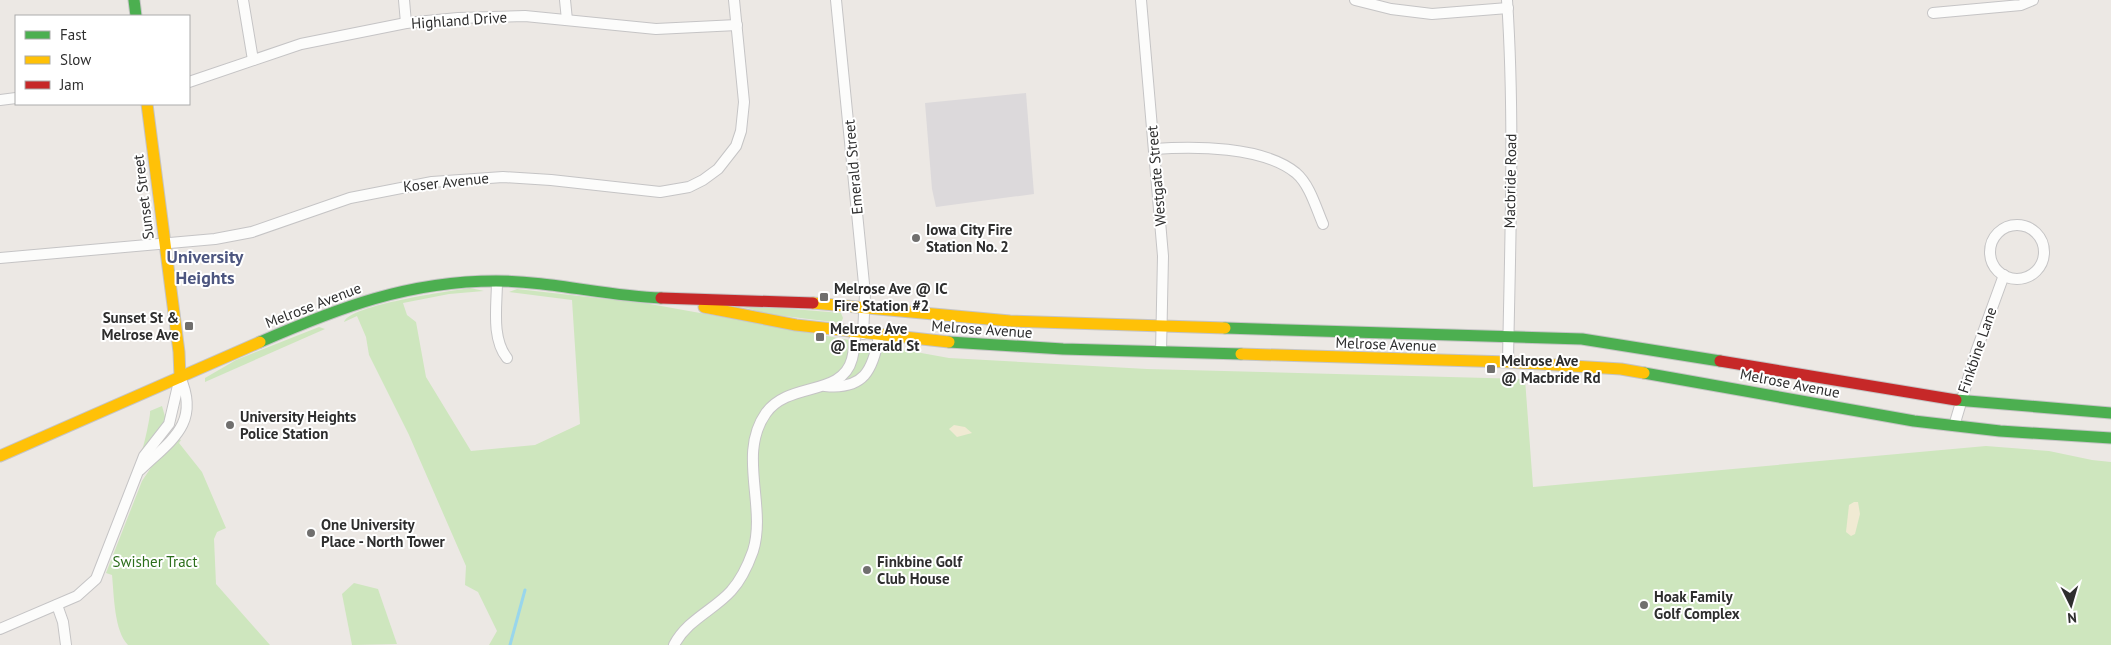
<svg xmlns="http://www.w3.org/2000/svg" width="2111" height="645" viewBox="0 0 2111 645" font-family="'PT Sans',sans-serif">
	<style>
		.industrial { fill: #dcd9db }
		.green { fill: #cee6be }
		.sand { fill: #f0ead3 }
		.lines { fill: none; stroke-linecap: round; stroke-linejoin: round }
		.stream { stroke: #99d6ec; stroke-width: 3 }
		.street-casing { stroke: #c5c4c5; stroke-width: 12 }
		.fast-casing { stroke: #c5c4c5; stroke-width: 13 }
		.slow-casing { stroke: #c5c4c5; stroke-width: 13 }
		.jam-casing { stroke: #c5c4c5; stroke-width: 13 }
		.street { stroke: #fcfcfb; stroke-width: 10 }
		.fast { stroke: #4caf50; stroke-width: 11 }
		.slow { stroke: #ffc107; stroke-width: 11 }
		.jam { stroke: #c62828; stroke-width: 11 }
		.poi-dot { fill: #706f6e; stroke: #fff; stroke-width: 2 }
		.labels { text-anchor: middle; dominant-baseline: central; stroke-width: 4; stroke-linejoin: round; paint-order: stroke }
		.street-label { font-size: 15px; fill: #2e2e2e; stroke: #fff }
		.poi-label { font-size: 15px; font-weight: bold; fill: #2e2e2e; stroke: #fff; text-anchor: start }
		.park-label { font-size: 15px; fill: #2c6e1b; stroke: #fff }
		.quarter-label { font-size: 18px; font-weight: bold; fill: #4d5680; stroke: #fff }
	</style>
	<rect width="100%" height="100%" fill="#ece8e4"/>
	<!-- industrial -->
	<path class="industrial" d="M 1026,93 L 1034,194 L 936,207 L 932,189 L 925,103 Z"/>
	<!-- green -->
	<g class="green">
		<path d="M 470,288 L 484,291 L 449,294 L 403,303 L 407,315 L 416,322 L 426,377 L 471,451 L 535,445 L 580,424 L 572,300 L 509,292 L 517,289 L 650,304 L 949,358 L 1147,369 L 1525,379 L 1533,487 L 1986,446 L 2049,451 L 2092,460 L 2111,462 L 2111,645 L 489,645 L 497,631 L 478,592 L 465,585 L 466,566 L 409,435 L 369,355 L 366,337 L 357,316 L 344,322 C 350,305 450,291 470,288 Z"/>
		<path d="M 733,304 L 841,313 L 843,318 L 841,323 L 768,314 Z"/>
		<path d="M 319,327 L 325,329 L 205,382 L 205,378 L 236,360 Z"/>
		<path d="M 162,406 L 166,420 L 142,450 C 144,446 151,414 150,411 Z"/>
		<path d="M 178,439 L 181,440 L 179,443 L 202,472 L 226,528 L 217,532 L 214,539 L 216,584 L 270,645 L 128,645 C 114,631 114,594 112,575 L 106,573 L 142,481 L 154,463 Z"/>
		<path d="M 354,583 L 378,589 L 397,644 L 352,645 L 342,594 Z"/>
	</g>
	<!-- sand -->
	<g class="sand">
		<path d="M 954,425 L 965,427 L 972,433 L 957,437 L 949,429 Z"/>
		<path d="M 1854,502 L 1858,502 L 1860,514 L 1855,534 L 1851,536 L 1846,532 L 1849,505 Z"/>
	</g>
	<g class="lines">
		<!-- stream -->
		<path class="stream" d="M 510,645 L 525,590"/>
		<!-- street casing -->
		<g class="street-casing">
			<g id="street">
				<path d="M 243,0 L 253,60"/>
				<path d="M 404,0 L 406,23"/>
				<path d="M 565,0 L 567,20"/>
				<path d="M 836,0 L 865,294 L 863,334"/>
				<path d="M 1141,0 L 1163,256 L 1161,352"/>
				<path d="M 1355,0 L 1391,9 L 1432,14 L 1508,8"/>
				<path d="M 1507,0 C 1515,120 1510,242 1508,362"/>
				<path d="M 1933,13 L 2021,5 L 2033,0"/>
				<path d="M 189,82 L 301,44 L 406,23 L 458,18 L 525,16 L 656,29 L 737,25"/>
				<path d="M 0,100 L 16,98"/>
				<path d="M 1154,149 C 1194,146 1263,146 1296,173 C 1310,185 1316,208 1323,224"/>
				<circle cx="2017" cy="252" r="27"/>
				<path d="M 0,258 L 215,239 L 252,232 L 350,198 L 432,182 L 503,177 L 551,180 L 660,192 L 689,187 L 703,180 L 718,169 L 736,146 L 741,131 L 744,102 L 734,0"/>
				<path d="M 497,281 C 497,305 491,338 507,358"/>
				<path d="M 825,386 C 864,390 873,370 879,336"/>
				<path d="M 1954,426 L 1976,352 L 2004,275"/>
				<path d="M 140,470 C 170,441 201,424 180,377"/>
				<path d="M 57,605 L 63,622 L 66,645"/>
				<path d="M 0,629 L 77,596 L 96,579 L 144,456 L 169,424 L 180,377"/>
				<path d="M 674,645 C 687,620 714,610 731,591 C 742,579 748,565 753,551 C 767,506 737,454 766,413 C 789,381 842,397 852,359 C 854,351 855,341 855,333"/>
			</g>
		</g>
		<!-- fast casing -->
		<g class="fast-casing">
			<g id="fast">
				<path d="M 134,0 L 136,16"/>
				<path d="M 1225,328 L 1582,339 L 1720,361"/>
				<path d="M 260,342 C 338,308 408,281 496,281 C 551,281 606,296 661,298"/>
				<path d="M 949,342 L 1063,349 L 1241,354"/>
				<path d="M 1644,373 L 1914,421 L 2000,431 L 2111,438"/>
				<path d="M 1956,400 L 2111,413"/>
			</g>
		</g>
		<!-- slow casing -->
		<g class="slow-casing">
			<g id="slow">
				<path d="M 147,104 L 179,352 L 180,377"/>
				<path d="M 813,303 L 1010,321 L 1225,328"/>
				<path d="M 704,307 L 796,325 L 949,342"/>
				<path d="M 1241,354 L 1508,362 L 1621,369 L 1644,373"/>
				<path d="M 0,456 L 260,342"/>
			</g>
		</g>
		<!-- jam casing -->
		<g class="jam-casing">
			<g id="jam">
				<path d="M 661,298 L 813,303"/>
				<path d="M 1720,361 L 1956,400"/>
			</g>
		</g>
		<!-- street -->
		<use href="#street" class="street"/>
		<!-- fast -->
		<use href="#fast" class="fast"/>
		<!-- slow -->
		<use href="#slow" class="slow"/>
		<!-- jam -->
		<use href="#jam" class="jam"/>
	</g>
	<!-- markers -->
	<g class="poi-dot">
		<circle cx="916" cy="238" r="5"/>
		<rect x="819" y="292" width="10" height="10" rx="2.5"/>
		<rect x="184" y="321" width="10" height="10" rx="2.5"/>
		<rect x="815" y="332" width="10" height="10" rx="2.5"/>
		<rect x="1486" y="364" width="10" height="10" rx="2.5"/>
		<circle cx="230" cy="425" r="5"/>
		<circle cx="311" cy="533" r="5"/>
		<circle cx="867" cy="570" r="5"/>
		<circle cx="1644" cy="605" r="5"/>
	</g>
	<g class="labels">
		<!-- street labels -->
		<g class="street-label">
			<text transform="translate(459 20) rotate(-4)">Highland Drive</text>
			<text transform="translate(853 167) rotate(-95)">Emerald Street</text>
			<text transform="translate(1156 176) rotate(-95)">Westgate Street</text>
			<text transform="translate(1510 181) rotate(-89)">Macbride Road</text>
			<text transform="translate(446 182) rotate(-6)">Koser Avenue</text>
			<text transform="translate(143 197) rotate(-97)">Sunset Street</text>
			<text transform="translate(313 305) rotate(-21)">Melrose Avenue</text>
			<text transform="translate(982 329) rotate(4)">Melrose Avenue</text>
			<text transform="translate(1386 344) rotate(2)">Melrose Avenue</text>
			<text transform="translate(1977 350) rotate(-71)">Finkbine Lane</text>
			<text transform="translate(1790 383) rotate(11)">Melrose Avenue</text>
		</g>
		<!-- poi labels -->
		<g class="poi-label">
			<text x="926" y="229">Iowa City Fire<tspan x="926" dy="17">Station No. 2</tspan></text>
			<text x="834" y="288">Melrose Ave @ IC<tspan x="834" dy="17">Fire Station #2</tspan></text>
			<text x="179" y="317" text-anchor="end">Sunset St &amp;<tspan x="179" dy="17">Melrose Ave</tspan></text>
			<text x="830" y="328">Melrose Ave<tspan x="830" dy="17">@ Emerald St</tspan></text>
			<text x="1501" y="360">Melrose Ave<tspan x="1501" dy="17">@ Macbride Rd</tspan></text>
			<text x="240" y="416">University Heights<tspan x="240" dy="17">Police Station</tspan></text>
			<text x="321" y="524">One University<tspan x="321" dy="17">Place - North Tower</tspan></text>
			<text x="877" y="561">Finkbine Golf<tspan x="877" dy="17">Club House</tspan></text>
			<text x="1654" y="596">Hoak Family<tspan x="1654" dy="17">Golf Complex</tspan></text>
		</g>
		<!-- park labels -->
		<g class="park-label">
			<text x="155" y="561">Swisher Tract</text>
		</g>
		<!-- quarter labels -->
		<g class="quarter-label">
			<text x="205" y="256">University<tspan x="205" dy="21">Heights</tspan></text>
		</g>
	</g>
	<!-- legend -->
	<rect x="15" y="15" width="175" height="90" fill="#ffffff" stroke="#ababab"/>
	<rect x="25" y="31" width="25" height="8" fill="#4caf50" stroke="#ababab"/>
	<text x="60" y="40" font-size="15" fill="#2e2e2e">Fast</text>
	<rect x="25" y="56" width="25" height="8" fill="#ffc107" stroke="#ababab"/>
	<text x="60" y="65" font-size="15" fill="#2e2e2e">Slow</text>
	<rect x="25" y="81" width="25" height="8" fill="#c62828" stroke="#ababab"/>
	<text x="60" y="90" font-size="15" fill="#2e2e2e">Jam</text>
	<!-- north arrow -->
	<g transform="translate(2071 605) rotate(175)" stroke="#ffffff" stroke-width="4" paint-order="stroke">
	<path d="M0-4L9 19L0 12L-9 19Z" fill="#2e2e2e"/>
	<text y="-8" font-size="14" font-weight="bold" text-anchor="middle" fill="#2e2e2e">N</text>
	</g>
</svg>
